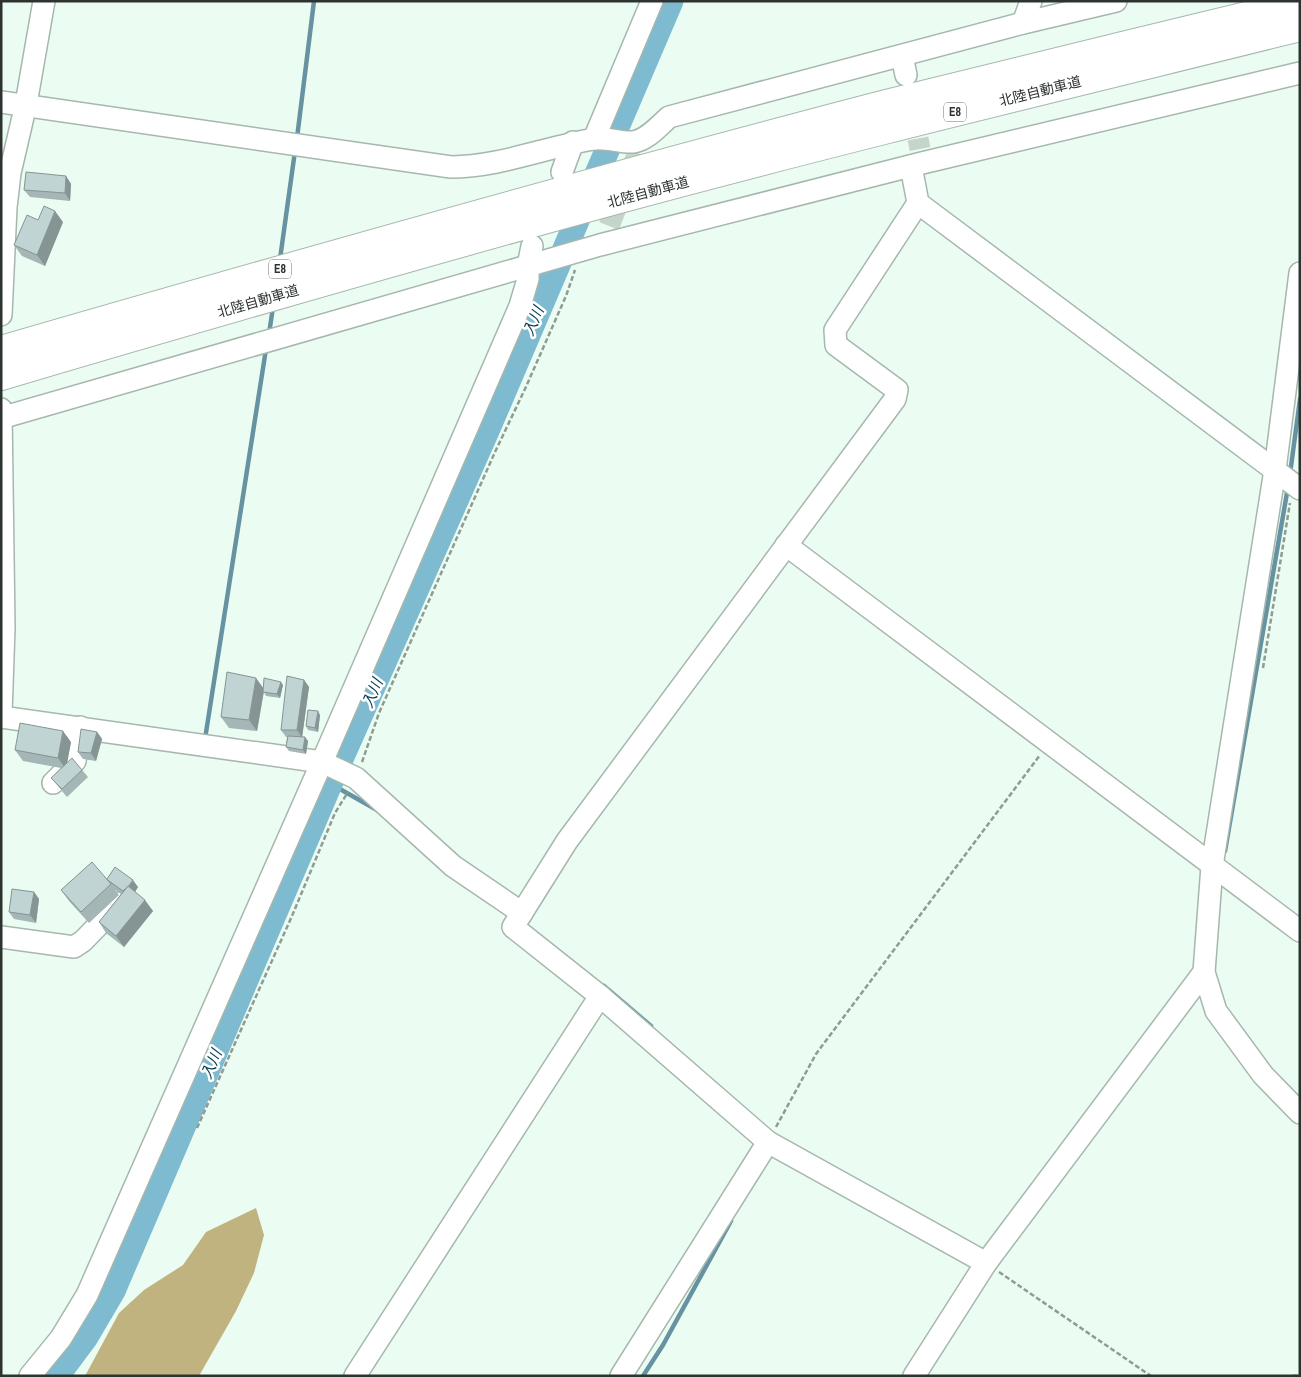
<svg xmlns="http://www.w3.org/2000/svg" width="1301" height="1377" viewBox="0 0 1301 1377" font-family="'Archivo Narrow','Noto Sans JP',sans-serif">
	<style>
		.forest { fill: #c0b37f }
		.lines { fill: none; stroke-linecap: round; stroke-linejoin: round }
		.stream { stroke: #6692a1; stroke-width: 4.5 }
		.river { stroke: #7ebbd1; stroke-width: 25 }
		.minor-tunnel { stroke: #c5d5cb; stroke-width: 21; stroke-dasharray: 21 11; stroke-linecap: butt }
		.minor-casing { stroke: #a6b7ad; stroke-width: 24 }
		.highway-casing { stroke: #a6b7ad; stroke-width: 30 }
		.path { stroke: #8f9c94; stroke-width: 2.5; stroke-dasharray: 5 2.5; stroke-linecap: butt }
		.minor { stroke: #fff; stroke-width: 21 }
		.highway { stroke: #fff; stroke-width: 28 }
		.wall { fill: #a4b6b5 }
		.shaded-wall { fill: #869494 }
		.building { fill: #bfd4d3; stroke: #869494 }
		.labels { text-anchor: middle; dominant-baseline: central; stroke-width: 5; stroke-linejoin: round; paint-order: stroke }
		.shield { fill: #fff; stroke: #6c716e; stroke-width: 1 }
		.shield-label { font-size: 12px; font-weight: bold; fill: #2d3430 }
		.street-label { font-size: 14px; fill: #2d3430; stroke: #fff }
		.water-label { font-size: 15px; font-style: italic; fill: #003a4a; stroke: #fff }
	</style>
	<rect width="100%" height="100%" fill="#ebfdf2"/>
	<!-- forest -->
	<path class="forest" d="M 256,1208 L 264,1235 L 254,1273 L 236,1311 L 199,1376 L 85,1376 L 119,1313 L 144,1290 L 183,1265 L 206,1232 Z"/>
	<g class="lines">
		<!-- stream -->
		<g class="stream">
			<path d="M 297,138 L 314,1"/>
			<path d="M 280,259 L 295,151"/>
			<path d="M 269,334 L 273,307"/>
			<path d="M 1290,474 L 1300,399"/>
			<path d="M 205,739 L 266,349"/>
			<path d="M 331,784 L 377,810"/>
			<path d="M 1225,851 L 1288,487"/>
			<path d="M 604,986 L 651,1026"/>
			<path d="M 643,1376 L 663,1345 L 731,1221"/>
		</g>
		<!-- river -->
		<path class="river" d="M 57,1376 L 86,1337 L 113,1291 L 333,777 L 487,431 L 671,1"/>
		<!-- minor-tunnel -->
		<g class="minor-tunnel">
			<path d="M 912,107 L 920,149"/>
			<path d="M 609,226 L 638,153"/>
		</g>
		<!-- minor casing -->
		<g class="minor-casing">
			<g id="minor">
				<path d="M 1023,23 L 1031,1"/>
				<path d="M 902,56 L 906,75"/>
				<path d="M 1,102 L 451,167 C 499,167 546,147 594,139 L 652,1"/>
				<path d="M 594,139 C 607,137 620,143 633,142 C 647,140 659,126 669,117 L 1023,23 L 1116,1"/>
				<path d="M 911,166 L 918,203 L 1300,489"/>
				<path d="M 562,172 L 573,142"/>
				<path d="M 1300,273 L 1275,470 L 1212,866 L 1204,972 L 1216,1011 L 1263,1075 L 1300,1113"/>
				<path d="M 1,315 L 6,207 L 10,173 L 26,104 L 44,1"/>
				<path d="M 1,409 L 4,628 L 1,715"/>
				<path d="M 1,418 L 600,245 L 922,163 L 1300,73"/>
				<path d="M 786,545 L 1300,931"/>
				<path d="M 1,717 L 322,762 L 356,778 L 453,866 L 522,913"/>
				<path d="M 53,783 L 75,761 L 80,727"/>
				<path d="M 1,937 L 74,947 L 83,941 L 120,903"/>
				<path d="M 768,1142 L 986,1263 L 914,1376"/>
				<path d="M 986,1263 L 1204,972"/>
				<path d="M 30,1376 L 61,1338 L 87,1295 L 322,762 L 520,306 L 528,279 L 528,266 L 532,246"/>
				<path d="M 355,1376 L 600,996"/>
				<path d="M 621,1376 L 768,1142 L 600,996 L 513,927 L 567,841 L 895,399 L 897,390 L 836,345 L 835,330 L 918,203"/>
			</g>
		</g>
		<!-- highway casing -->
		<g class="highway-casing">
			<g id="highway">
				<path d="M 1,350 C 295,265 590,181 886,104 C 1024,69 1162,37 1300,3"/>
				<path d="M 1,376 C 204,316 408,257 612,201 C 840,139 1070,84 1300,27"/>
			</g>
		</g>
		<!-- path -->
		<g class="path">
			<path d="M 1263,668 L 1290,503"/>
			<path d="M 362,762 L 379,713 L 495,452 L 525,389 L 566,296 L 575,270"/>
			<path d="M 776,1127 L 816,1054 L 1040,755"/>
			<path d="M 197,1128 L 292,916 L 335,813 L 348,792"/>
			<path d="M 999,1272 L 1151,1376"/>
			<path d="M 1292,1376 L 1300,1375"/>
		</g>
		<!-- minor -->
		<use href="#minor" class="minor"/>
		<!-- highway -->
		<use href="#highway" class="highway"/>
	</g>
	<!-- wall -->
	<g class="wall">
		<path d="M 66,176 L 71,184 L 70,201 L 30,197 L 24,190 Z"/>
		<path d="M 38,220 L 63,222 L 45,266 L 22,256 L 14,245 Z"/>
		<path d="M 304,680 L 309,687 L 302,737 L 308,741 L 306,754 L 289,751 L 286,747 L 287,737 L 286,737 L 281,730 Z"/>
		<path d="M 283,685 L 280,698 L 266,696 L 264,692 L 257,731 L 229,728 L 221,717 L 264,688 Z"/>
		<path d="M 320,715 L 318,732 L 308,730 L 306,726 Z"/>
		<path d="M 97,732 L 102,739 L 96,761 L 83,759 L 78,752 Z"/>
		<path d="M 71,742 L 67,763 L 82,770 L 88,777 L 67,797 L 57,785 L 51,778 L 61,768 L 23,761 L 15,750 Z"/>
		<path d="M 107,879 L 138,887 L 135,892 L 153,911 L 124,947 L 106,933 L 99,922 L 121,894 L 115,890 L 119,895 L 89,923 L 69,901 L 61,890 Z"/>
		<path d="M 34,892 L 39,899 L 36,923 L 14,919 L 9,912 Z"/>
	</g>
	<!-- shaded-wall -->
	<g class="shaded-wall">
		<path d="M 66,176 L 71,184 L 70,201 L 65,193 Z"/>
		<path d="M 55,211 L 63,222 L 45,266 L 37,255 Z"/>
		<path d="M 256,678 L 264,689 L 257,731 L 249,720 Z"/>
		<path d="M 304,680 L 309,687 L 302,738 L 297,730 Z"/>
		<path d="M 281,682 L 283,685 L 280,698 L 277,694 Z"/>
		<path d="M 318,711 L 320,715 L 318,732 L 315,728 Z"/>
		<path d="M 63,731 L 71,742 L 66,769 L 58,758 Z"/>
		<path d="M 97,732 L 102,739 L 96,761 L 91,753 Z"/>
		<path d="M 305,737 L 308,741 L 306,754 L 303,750 Z"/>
		<path d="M 133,880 L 138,887 L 130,900 L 125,892 Z"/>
		<path d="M 34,892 L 39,899 L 36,923 L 30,915 Z"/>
		<path d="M 145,900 L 153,911 L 124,947 L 116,936 Z"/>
	</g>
	<!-- building -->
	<g class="building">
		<path d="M 26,172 L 66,176 L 65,193 L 24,190 Z"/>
		<path d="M 44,206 L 55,211 L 37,255 L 14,245 L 27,215 L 38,220 Z"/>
		<path d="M 227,672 L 256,678 L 249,720 L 221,717 Z"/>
		<path d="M 287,676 L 304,680 L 297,730 L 281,730 Z"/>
		<path d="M 264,678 L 281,682 L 277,694 L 263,692 Z"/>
		<path d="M 308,710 L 318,711 L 315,728 L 306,726 Z"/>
		<path d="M 20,723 L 63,731 L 58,758 L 15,750 Z"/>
		<path d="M 81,729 L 97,732 L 91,753 L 78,752 Z"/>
		<path d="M 288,736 L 305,737 L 303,750 L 286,747 Z"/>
		<path d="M 72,758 L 82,770 L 62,789 L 51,778 Z"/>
		<path d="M 92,862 L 111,884 L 81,912 L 61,890 Z"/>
		<path d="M 115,867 L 133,880 L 128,887 L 128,886 L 123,891 L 109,881 L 107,879 Z"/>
		<path d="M 128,886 L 145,900 L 116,936 L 99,922 Z"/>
		<path d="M 12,889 L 34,892 L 30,915 L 9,912 Z"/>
	</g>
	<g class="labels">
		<!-- shield labels -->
		<g class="shield">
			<rect x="944" y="102.5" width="22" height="19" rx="4"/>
			<rect x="269" y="259.5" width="22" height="19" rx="4"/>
		</g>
		<g class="shield-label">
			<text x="955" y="112">E8</text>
			<text x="280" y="269">E8</text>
		</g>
		<!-- street labels -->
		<g class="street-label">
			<text transform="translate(1040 91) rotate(-14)">北陸自動車道</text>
			<text transform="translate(648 192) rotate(-15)">北陸自動車道</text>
			<text transform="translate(258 301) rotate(-16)">北陸自動車道</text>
		</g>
		<!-- water labels -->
		<g class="water-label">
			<text transform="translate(533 321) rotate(-67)">入川</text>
			<text transform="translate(372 693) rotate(-67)">入川</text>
			<text transform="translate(211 1064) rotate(-67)">入川</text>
		</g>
	</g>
	<!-- border -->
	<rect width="1301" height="1377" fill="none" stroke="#2d3430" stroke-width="5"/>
</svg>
